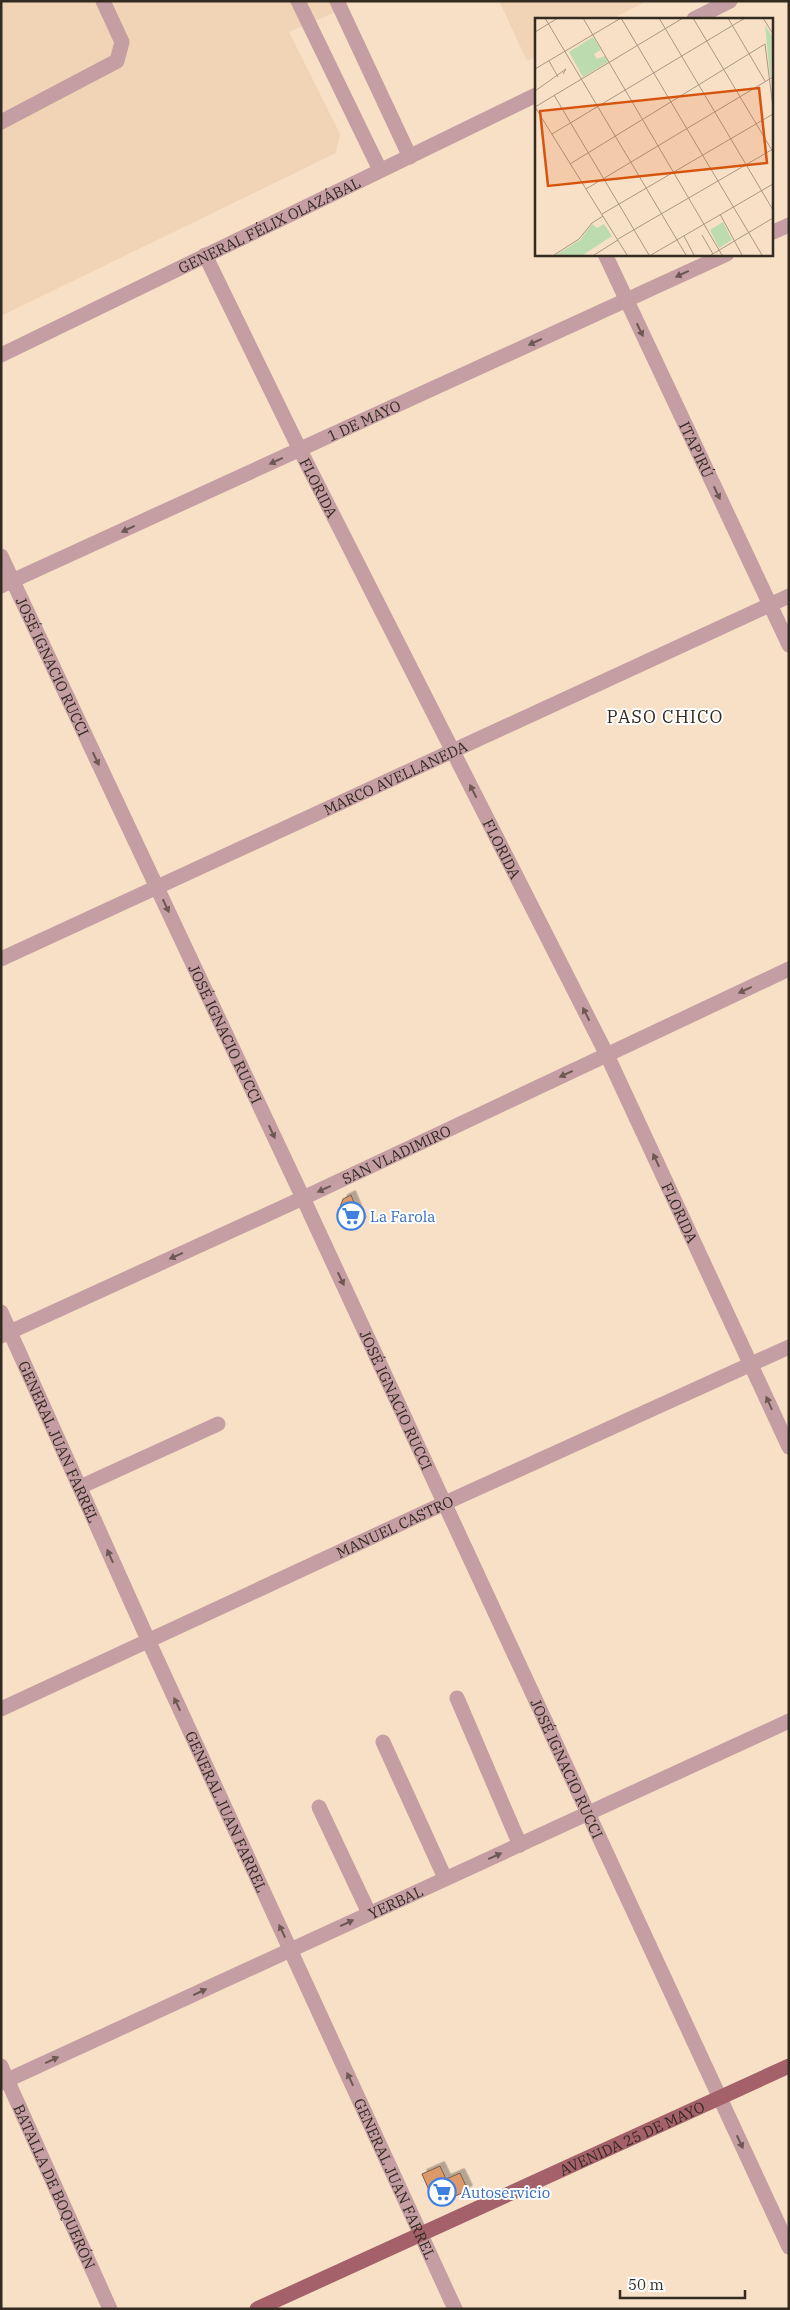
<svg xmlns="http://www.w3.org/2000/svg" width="790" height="2310" viewBox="0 0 790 2310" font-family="'IBM Plex Serif',serif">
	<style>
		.built { fill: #f0d4b5 }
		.building { fill: #dd996b; stroke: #755b4a; filter: url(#shadow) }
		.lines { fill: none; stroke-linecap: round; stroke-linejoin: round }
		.minor { stroke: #c49ea2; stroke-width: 15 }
		.major { stroke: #a4616a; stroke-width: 15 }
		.oneway { fill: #6d5854 }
		.labels { text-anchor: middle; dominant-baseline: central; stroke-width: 4; stroke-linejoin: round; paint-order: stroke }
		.street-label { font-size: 15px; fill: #332a20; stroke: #fff }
		.shop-label { font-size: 15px; fill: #366cbe; stroke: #fff; text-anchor: start }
		.quarter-label { font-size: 18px; letter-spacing: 1px; fill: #332a20; stroke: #fff }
		.inset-road { fill: none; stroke: #a99784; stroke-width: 1 }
		.view { fill: #d6540e; fill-opacity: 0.15; stroke: #d6540e; stroke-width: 2.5 }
		.inset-edge { fill: none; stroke: #332a20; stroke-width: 2.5 }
	</style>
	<defs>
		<filter id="shadow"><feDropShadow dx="4.5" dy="-4.5" stdDeviation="0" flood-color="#0004"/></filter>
	</defs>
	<rect width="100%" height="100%" fill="#f8e0c7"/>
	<!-- built -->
	<g class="built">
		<path d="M 1,1 L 346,1 L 348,7 L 289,32 L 340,134 L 336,153 L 1,316 Z"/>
		<path d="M 499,1 L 647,1 L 612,19 L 536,19 L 536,57 L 527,61 Z"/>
	</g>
	<!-- building -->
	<g class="building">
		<path d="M 351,1195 L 362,1222 L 347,1228 L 339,1210 L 343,1199 Z"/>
		<path d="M 440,2166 L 446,2179 L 460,2173 L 468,2190 L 445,2201 L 432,2197 L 422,2174 Z"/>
	</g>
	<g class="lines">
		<!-- minor -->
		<g class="minor">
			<path d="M 298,1 L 380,170"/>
			<path d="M 337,1 L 410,157"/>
			<path d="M 694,19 L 730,1"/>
			<path d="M 1,122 L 117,61 L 122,42 L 103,1"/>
			<path d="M 771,233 L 789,225"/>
			<path id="s1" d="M 605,254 L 789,645"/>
			<path id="s2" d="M 205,255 L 300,450 L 607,1055 L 789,1447"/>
			<path id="s3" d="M 1,355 L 536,95"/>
			<path id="s4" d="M 1,556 L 303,1198 L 789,2247"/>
			<path id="s5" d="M 1,586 L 727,254"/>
			<path id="s6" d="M 1,959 L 789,596"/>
			<path id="s7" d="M 1,1312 L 149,1642 L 455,2309"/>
			<path id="s8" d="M 1,1336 L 303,1198 L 789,969"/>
			<path d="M 80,1487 L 218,1424"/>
			<path d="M 457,1698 L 520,1845"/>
			<path id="s9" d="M 1,1709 L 445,1503 L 789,1347"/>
			<path d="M 383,1742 L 445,1878"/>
			<path d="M 319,1807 L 369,1913"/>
			<path id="s10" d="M 1,2066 L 110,2309"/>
			<path id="s11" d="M 1,2083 L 789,1721"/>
		</g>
		<!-- major -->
		<path class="major" id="s12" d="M 257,2309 L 789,2066"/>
	</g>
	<!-- one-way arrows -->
	<defs><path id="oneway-solid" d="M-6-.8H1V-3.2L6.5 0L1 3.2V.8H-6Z" transform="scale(1.25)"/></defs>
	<g class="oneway">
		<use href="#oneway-solid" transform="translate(682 274) rotate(155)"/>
		<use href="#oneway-solid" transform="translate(640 330) rotate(65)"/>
		<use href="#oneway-solid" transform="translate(535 342) rotate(155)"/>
		<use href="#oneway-solid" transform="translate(276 461) rotate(155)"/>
		<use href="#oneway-solid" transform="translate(717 493) rotate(65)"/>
		<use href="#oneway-solid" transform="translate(128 529) rotate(155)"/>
		<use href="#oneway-solid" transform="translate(96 759) rotate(65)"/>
		<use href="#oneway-solid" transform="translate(473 791) rotate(-117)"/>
		<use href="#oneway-solid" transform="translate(166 906) rotate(65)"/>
		<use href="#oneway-solid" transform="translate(745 990) rotate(155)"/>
		<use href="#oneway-solid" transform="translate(586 1014) rotate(-117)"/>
		<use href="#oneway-solid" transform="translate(566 1074) rotate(155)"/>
		<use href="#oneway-solid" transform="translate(272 1132) rotate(65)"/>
		<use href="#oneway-solid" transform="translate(656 1160) rotate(-115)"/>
		<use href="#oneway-solid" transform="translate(324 1189) rotate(155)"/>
		<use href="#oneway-solid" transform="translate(176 1256) rotate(156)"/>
		<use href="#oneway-solid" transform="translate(341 1279) rotate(65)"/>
		<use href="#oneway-solid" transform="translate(769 1403) rotate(-114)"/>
		<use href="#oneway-solid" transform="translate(110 1556) rotate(-114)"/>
		<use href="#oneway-solid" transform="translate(177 1704) rotate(-115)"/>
		<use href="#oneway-solid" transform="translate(495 1856) rotate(-24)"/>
		<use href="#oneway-solid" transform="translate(347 1923) rotate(-25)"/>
		<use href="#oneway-solid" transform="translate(282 1931) rotate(-115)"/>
		<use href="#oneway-solid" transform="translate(200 1992) rotate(-25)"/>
		<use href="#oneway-solid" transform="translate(52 2060) rotate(-25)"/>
		<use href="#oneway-solid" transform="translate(350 2079) rotate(-115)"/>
		<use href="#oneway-solid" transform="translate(740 2142) rotate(65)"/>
	</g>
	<!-- icons -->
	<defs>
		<g id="supermarket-ring" transform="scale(1.4375)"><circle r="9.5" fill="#fff" stroke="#3f7fe0" stroke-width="1.5"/><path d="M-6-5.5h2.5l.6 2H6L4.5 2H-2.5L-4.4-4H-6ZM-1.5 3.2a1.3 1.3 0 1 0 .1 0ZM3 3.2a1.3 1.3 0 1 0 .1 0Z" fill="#3f7fe0"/></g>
	</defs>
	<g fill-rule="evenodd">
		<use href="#supermarket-ring" x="351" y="1216"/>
		<use href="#supermarket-ring" x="442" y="2192"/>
	</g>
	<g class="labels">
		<!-- street labels -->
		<g class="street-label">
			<text stroke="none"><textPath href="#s3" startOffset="298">GENERAL FÉLIX OLAZÁBAL</textPath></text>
			<text stroke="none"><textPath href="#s5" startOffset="399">1 DE MAYO</textPath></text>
			<text stroke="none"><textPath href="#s1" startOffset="216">ITAPIRÚ</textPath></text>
			<text stroke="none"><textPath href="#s2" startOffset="259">FLORIDA</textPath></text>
			<text stroke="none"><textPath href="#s4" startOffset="122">JOSÉ IGNACIO RUCCI</textPath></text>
			<text stroke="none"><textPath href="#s6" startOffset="434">MARCO AVELLANEDA</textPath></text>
			<text stroke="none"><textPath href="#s2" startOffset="664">FLORIDA</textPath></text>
			<text stroke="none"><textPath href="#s4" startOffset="528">JOSÉ IGNACIO RUCCI</textPath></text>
			<text stroke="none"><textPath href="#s8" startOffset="435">SAN VLADIMIRO</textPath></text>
			<text stroke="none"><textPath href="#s2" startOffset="1069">FLORIDA</textPath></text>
			<text stroke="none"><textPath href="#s4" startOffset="932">JOSÉ IGNACIO RUCCI</textPath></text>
			<text stroke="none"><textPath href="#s7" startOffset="142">GENERAL JUAN FARREL</textPath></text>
			<text stroke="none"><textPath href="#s9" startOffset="434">MANUEL CASTRO</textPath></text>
			<text stroke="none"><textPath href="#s4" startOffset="1338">JOSÉ IGNACIO RUCCI</textPath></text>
			<text stroke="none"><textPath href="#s7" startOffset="548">GENERAL JUAN FARREL</textPath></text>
			<text stroke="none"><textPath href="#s11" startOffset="434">YERBAL</textPath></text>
			<text stroke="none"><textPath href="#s12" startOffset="412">AVENIDA 25 DE MAYO</textPath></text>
			<text stroke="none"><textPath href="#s7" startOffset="952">GENERAL JUAN FARREL</textPath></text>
			<text stroke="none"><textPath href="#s10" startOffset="132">BATALLA DE BOQUERÓN</textPath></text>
		</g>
		<!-- shop labels -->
		<g class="shop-label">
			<text x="370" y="1216">La Farola</text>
			<text x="461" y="2192">Autoservicio</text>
		</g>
		<!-- quarter labels -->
		<g class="quarter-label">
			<text x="665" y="716">PASO CHICO</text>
		</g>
	</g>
	<!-- overview -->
	<g transform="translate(535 18)">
		<rect width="238" height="238" fill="#f8e0c7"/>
		<path d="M 230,7 L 237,18 L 236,59 L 235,58 ZM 58,19 L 66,32 L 59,36 L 62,41 L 70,38 L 73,44 L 48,59 L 34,34 ZM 188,204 L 197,222 L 184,230 L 175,212 ZM 57,206 L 62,210 L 69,206 L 77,218 L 48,237 L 21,237 L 45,222 Z" fill="#bcdcb0"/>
		<path class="inset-road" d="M 10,0 L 151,237M 48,0 L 187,237M 86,0 L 227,237M 124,0 L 238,192M 158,0 L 238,134M 193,0 L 230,63M 228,0 L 238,16M 0,14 L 23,0M 14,43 L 23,59M 0,51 L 86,0M 0,73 L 31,51 L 28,56M 19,77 L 114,237M 17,116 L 210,0M 35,146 L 230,26 L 238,89M 51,171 L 238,59M 67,196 L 238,96M 185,196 L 207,237M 167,217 L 178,236M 149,218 L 159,237M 83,221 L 238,131M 19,237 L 44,221 L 57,205 L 68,198M 59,237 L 83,222M 92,237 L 0,89 L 148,0M 116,237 L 238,166M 176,237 L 238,200"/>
		<path class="view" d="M 224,70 L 232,145 L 13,168 L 5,93 Z"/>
		<rect width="238" height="238" class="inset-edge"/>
	</g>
	<!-- border -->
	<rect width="790" height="2310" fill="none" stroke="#332a20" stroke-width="5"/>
	<!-- scale -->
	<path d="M620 2290v8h125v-8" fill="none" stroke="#332a20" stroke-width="2.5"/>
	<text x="628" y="2290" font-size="15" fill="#332a20" stroke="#ffffff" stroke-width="4" paint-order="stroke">50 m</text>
</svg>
